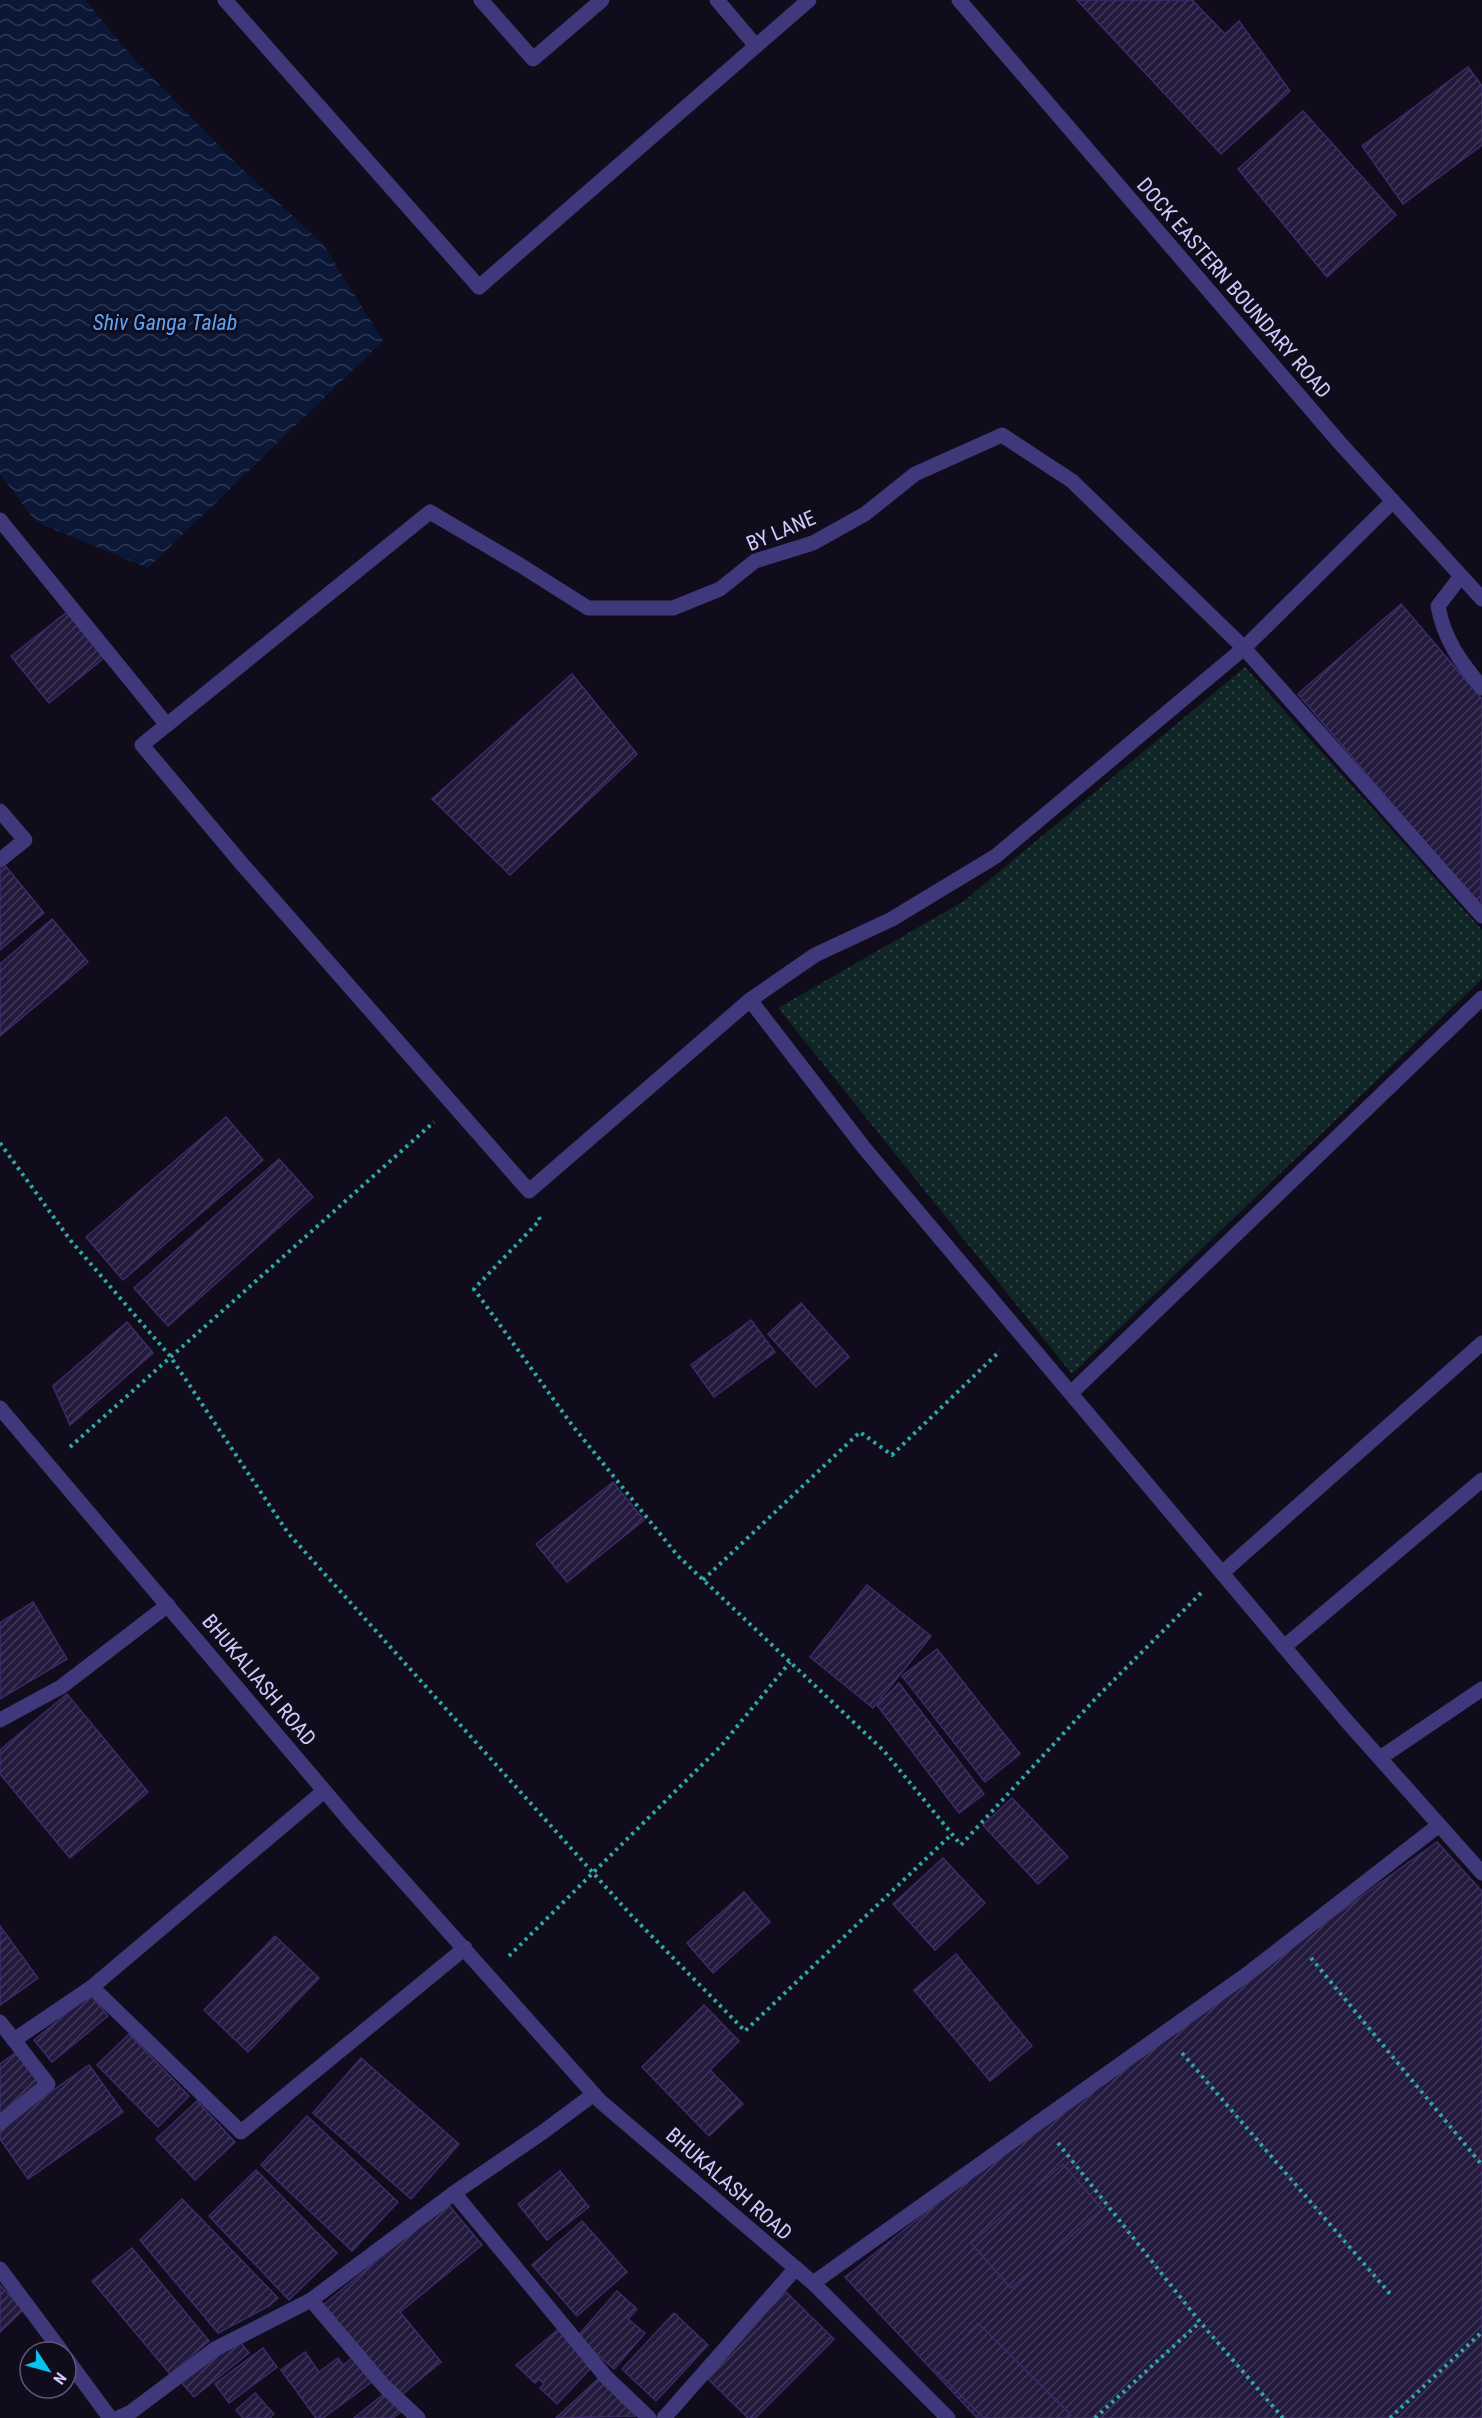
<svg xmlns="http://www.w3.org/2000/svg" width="1482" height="2418" viewBox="0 0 1482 2418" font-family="'Roboto Condensed',sans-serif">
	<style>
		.park { fill: url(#park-dots) }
		.water { fill: url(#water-waves) }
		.building { fill: url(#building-hatch); stroke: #3c2b68; stroke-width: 1.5 }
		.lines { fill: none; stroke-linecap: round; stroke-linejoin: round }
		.path { stroke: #30a9aa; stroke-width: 4; stroke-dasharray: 3 4.5; stroke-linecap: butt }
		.service { stroke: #3f387a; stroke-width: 15 }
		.minor { stroke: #3f387a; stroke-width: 15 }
		.labels { text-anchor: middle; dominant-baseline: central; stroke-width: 6; stroke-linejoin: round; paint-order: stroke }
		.street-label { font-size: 21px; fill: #d2c9fd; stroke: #100c1c }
		.water-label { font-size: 22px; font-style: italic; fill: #5aa5fa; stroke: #100c1c }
	</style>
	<defs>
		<pattern id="park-dots" width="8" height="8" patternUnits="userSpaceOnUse" patternTransform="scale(1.5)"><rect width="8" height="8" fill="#0f2526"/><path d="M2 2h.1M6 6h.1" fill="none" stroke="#314346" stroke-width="1.8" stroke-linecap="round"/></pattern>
		<pattern id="water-waves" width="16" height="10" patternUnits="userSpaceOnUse" patternTransform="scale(1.5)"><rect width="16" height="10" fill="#0a1737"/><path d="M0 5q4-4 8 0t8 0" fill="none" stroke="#2d3755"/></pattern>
		<pattern id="building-hatch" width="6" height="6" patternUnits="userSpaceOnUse" patternTransform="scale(1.5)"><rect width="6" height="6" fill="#22193c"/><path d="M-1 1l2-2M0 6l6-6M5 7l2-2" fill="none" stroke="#413959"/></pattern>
	</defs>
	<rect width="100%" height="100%" fill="#100c1c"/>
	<!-- park -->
	<path class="park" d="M 1245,667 L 1482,930 L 1482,979 L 1072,1374 L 778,1008 L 964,901 Z"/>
	<!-- water -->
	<path class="water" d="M 0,0 L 85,0 L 135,60 L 239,166 L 323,244 L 383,341 L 148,568 L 36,522 L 0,474 Z"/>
	<!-- building -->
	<g class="building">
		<path d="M 1077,0 L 1192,0 L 1225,34 L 1239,21 L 1290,91 L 1221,154 Z"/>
		<path d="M 1468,67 L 1482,86 L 1482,145 L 1403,204 L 1362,146 Z"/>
		<path d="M 1303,111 L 1396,215 L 1327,277 L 1238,169 Z"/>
		<path d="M 1401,604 L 1482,699 L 1481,907 L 1298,694 Z"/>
		<path d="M 67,612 L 104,658 L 49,703 L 11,656 Z"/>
		<path d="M 572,674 L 637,754 L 510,875 L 432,799 Z"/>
		<path d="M 3,863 L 44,913 L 0,950 L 0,865 Z"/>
		<path d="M 52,919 L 88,962 L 0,1036 L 0,964 Z"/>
		<path d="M 226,1117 L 263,1160 L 123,1280 L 86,1237 Z"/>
		<path d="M 279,1159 L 313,1197 L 168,1326 L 134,1288 Z"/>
		<path d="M 801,1303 L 849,1357 L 816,1387 L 768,1334 Z"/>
		<path d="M 751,1320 L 775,1352 L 714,1397 L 691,1365 Z"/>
		<path d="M 127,1322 L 153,1353 L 70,1425 L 53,1386 Z"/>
		<path d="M 613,1482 L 644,1520 L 567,1582 L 536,1544 Z"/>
		<path d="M 867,1585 L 931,1636 L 873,1708 L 810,1657 Z"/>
		<path d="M 33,1602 L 67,1659 L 0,1699 L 0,1623 Z"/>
		<path d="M 937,1649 L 1020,1754 L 985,1782 L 902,1676 Z"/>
		<path d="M 899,1683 L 984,1794 L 959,1813 L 877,1705 Z"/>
		<path d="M 67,1694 L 148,1792 L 70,1858 L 0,1774 L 0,1750 Z"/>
		<path d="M 1012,1798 L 1068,1857 L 1038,1884 L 983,1825 Z"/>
		<path d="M 1437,1842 L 1482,1891 L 1482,2418 L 977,2418 L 845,2277 L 954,2190 Z"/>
		<path d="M 943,1858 L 985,1903 L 935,1950 L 893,1904 Z"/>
		<path d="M 744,1892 L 770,1922 L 713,1973 L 687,1943 Z"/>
		<path d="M 0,1926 L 38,1978 L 0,2005 Z"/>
		<path d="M 275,1936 L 319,1978 L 248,2052 L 204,2010 Z"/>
		<path d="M 956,1954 L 1032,2046 L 990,2081 L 914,1990 Z"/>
		<path d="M 90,1994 L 108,2016 L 52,2062 L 34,2040 Z"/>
		<path d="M 704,2005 L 739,2041 L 710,2070 L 743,2104 L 709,2136 L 642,2067 Z"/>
		<path d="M 129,2034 L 189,2096 L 158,2127 L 97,2065 Z"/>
		<path d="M 18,2051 L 43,2085 L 0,2117 L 0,2064 Z"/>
		<path d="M 361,2058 L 459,2144 L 411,2199 L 313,2113 Z"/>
		<path d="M 89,2065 L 123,2112 L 28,2179 L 0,2139 L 0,2128 Z"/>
		<path d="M 197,2101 L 235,2142 L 195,2180 L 156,2139 Z"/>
		<path d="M 307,2116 L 398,2202 L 352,2251 L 261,2165 Z"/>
		<path d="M 1063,2164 L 1102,2209 L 1011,2288 L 971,2243 Z"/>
		<path d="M 256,2170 L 337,2253 L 289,2300 L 209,2216 Z"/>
		<path d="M 560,2171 L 589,2207 L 547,2240 L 518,2204 Z"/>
		<path d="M 182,2199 L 278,2298 L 269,2306 L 218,2333 L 140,2240 Z"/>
		<path d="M 447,2203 L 482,2245 L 400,2312 L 441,2362 L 398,2398 L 323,2305 Z"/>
		<path d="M 582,2221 L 627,2272 L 577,2316 L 532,2265 Z"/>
		<path d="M 132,2248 L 209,2341 L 170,2374 L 92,2281 Z"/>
		<path d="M 0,2285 L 23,2310 L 0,2332 Z"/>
		<path d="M 617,2291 L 637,2309 L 628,2319 L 645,2333 L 614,2369 L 577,2337 Z"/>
		<path d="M 786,2292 L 834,2339 L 755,2418 L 748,2418 L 704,2375 Z"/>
		<path d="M 674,2313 L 708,2345 L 656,2401 L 622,2369 Z"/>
		<path d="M 978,2323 L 1071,2415 L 1067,2418 L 984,2418 L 934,2369 Z"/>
		<path d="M 561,2327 L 590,2369 L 557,2404 L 540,2388 L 544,2384 L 539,2379 L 535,2383 L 516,2365 Z"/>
		<path d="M 237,2338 L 249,2353 L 194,2397 L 182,2383 Z"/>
		<path d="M 263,2348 L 277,2367 L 229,2403 L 215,2384 Z"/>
		<path d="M 305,2352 L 319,2372 L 338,2358 L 343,2365 L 355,2356 L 373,2381 L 323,2418 L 316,2418 L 281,2370 Z"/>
		<path d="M 599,2378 L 635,2416 L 556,2418 Z"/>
		<path d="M 255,2393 L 274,2414 L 270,2418 L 243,2418 L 236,2410 Z"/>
		<path d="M 385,2393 L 401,2412 L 393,2418 L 354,2418 Z"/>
	</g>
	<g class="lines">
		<!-- path -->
		<g class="path">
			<path d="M 0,1143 L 71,1241 L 170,1356 L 288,1533 L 630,1914 L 745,2031 L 952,1834"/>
			<path d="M 539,1217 L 540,1220 L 474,1289 L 572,1425 L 678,1556 L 884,1751 L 961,1845 L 1097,1697 L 1202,1592"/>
			<path d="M 70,1447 L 434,1122"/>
			<path d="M 703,1580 L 860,1432 L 892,1455 L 1000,1351"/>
			<path d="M 509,1956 L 721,1746 L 790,1662"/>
			<path d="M 1311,1958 L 1482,2165"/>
			<path d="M 1182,2053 L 1391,2295"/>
			<path d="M 1058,2143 L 1200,2322 L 1283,2418"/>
			<path d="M 1095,2418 L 1200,2322"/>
			<path d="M 1390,2418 L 1482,2332"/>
		</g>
		<!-- service -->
		<g class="service">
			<path d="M 225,0 L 479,287"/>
			<path d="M 481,0 L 533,59 L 602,0"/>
			<path d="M 717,0 L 756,46"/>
			<path d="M 1461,576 L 1438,606 C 1444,640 1461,662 1482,688"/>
			<path d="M 0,811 L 25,840 L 0,860"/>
			<path d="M 1222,1573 L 1482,1343"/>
			<path d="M 1284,1647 L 1482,1480"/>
			<path d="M 1380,1758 L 1482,1689"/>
			<path d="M 0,2022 L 48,2084 L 0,2123"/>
			<path d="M 454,2193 L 606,2377 L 649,2418"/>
			<path d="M 0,2269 L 62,2352"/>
			<path d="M 311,2300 L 384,2386 L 418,2418"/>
			<path d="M 66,2358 L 110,2418"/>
			<path d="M 664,2418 L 796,2268"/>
		</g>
		<!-- minor -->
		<g class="minor">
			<path d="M 959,0 L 1339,442 L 1482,599"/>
			<path d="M 479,287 L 809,0"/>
			<path d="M 1393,501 L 1244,648 L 996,856 L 892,919 L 815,955 L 750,1000 L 529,1191 L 242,864 L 142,745 L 430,512 L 520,565 L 588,608 L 673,608 L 720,589 L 755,561 L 813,543 L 865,514 L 915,474 L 1002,435 L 1072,481 L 1244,648 L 1482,916"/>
			<path d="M 0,520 L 167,725"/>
			<path d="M 750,1000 L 865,1149 L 1344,1718 L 1482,1873"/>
			<path d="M 1071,1393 L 1482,998"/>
			<path d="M 0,1408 L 355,1827 L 600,2101 L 813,2283 L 948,2418"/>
			<path d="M 0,1720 L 61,1687 L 168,1605"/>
			<path d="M 92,1987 L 241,2132 L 465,1948"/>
			<path d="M 14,2040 L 92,1987 L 324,1791"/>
			<path d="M 813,2283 L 1250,1972 L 1439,1825"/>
			<path d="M 118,2418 L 131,2412 L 215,2349 L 311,2300 L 454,2193 L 543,2132 L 594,2094"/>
		</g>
	</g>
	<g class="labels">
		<!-- street labels -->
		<g class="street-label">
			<text transform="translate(1234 288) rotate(49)">DOCK EASTERN BOUNDARY ROAD</text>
			<text transform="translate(781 531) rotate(-23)">BY LANE</text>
			<text transform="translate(259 1680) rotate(50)">BHUKALIASH ROAD</text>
			<text transform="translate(729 2184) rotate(41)">BHUKALASH ROAD</text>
		</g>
		<!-- water labels -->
		<g class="water-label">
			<text x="165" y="322">Shiv Ganga Talab</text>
		</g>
	</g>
	<!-- north arrow -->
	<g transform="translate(48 2370) rotate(126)"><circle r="28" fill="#100c1c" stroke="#5e5876" stroke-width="1.5"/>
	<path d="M0-4.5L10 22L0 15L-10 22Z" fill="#07c4eb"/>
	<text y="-9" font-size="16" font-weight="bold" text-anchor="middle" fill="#d2c9fd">N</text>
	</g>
</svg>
